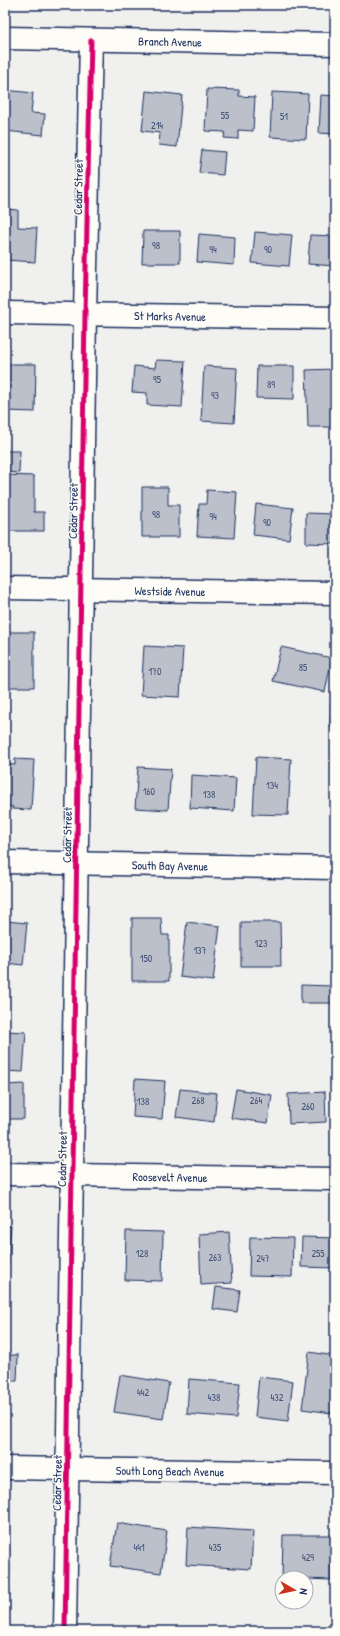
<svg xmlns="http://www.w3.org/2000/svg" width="340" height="1636" viewBox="0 0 340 1636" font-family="'Patrick Hand',sans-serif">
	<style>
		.building { fill: #bbc0ca; stroke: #1b2f5e }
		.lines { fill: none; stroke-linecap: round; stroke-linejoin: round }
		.minor-casing { stroke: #1b2f5e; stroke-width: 25 }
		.minor { stroke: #fdfcf7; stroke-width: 22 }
		.cycleway-casing { stroke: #fdfcf7; stroke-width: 8 }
		.cycleway { stroke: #d6006c; stroke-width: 5 }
		.labels { text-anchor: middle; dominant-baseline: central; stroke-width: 3; stroke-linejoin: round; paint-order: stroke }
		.number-label { font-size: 10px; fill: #435379 }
		.street-label { font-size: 12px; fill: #1b2f5e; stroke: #fdfcf7 }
	</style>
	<rect width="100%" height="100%" fill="#f0f0ee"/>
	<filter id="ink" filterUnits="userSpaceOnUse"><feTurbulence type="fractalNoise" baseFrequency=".025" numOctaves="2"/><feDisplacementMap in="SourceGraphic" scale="8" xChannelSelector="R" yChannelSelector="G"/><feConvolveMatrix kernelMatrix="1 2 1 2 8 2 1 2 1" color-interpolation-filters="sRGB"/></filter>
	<g filter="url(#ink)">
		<!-- building -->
		<g class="building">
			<path d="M 207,89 L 239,90 L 239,96 L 255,97 L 253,131 L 238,130 L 238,139 L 224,138 L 225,132 L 205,131 Z"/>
			<path d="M 5,90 L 33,93 L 31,113 L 45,114 L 43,135 L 5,131 Z"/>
			<path d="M 146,91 L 182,95 L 177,147 L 159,145 L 160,133 L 142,131 Z"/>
			<path d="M 272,92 L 308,94 L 306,139 L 270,137 Z"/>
			<path d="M 321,95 L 335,96 L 335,134 L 319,133 Z"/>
			<path d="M 202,150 L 225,152 L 223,175 L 199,173 Z"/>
			<path d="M 5,209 L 18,210 L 18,227 L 37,228 L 35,262 L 5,260 Z"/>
			<path d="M 143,231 L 180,231 L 180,263 L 142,263 Z"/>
			<path d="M 255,232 L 292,235 L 289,266 L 252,263 Z"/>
			<path d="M 199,234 L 235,237 L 234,265 L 197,262 Z"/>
			<path d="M 310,235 L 335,236 L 335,266 L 308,264 Z"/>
			<path d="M 156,360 L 185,361 L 182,407 L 147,405 L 147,393 L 132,392 L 134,366 L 155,368 Z"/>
			<path d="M 5,364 L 36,364 L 35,412 L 5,411 Z"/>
			<path d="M 204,366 L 237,368 L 234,423 L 201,421 Z"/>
			<path d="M 257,366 L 294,366 L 294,399 L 256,398 Z"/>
			<path d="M 335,369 L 335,403 L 331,403 L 332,427 L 308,427 L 306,370 Z"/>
			<path d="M 5,451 L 20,451 L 19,473 L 5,472 Z"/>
			<path d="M 5,475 L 34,476 L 34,512 L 44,512 L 44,531 L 5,531 Z"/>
			<path d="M 142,487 L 168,487 L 168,505 L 179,505 L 179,537 L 142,537 Z"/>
			<path d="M 207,490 L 237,492 L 234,538 L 197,536 L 199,504 L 206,504 Z"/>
			<path d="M 256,504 L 293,508 L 289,539 L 253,535 Z"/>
			<path d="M 306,513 L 335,514 L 335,544 L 306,543 Z"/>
			<path d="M 8,632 L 34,632 L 34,687 L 7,687 Z"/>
			<path d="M 144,646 L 183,648 L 180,697 L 141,695 Z"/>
			<path d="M 281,647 L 332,658 L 325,692 L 273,681 Z"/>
			<path d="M 331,701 L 335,701 L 335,726 L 330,726 Z"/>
			<path d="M 256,757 L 291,759 L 288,815 L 253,814 Z"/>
			<path d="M 15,759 L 34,760 L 31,810 L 12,809 L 13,807 L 5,806 L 5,764 L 15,765 Z"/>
			<path d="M 138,767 L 171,769 L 168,810 L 135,808 Z"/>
			<path d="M 191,775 L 236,778 L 234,811 L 190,808 Z"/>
			<path d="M 132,918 L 161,918 L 162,935 L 169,935 L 169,981 L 132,981 Z"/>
			<path d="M 5,921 L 27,923 L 23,965 L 5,963 Z"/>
			<path d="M 187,922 L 220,926 L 213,981 L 180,977 Z"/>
			<path d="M 241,922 L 280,922 L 281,966 L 241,966 Z"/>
			<path d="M 301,985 L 333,986 L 333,1003 L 301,1003 Z"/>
			<path d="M 5,1031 L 26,1032 L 23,1072 L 5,1071 Z"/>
			<path d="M 135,1079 L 165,1081 L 162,1119 L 133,1117 Z"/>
			<path d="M 24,1084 L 24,1119 L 5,1119 L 5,1085 Z"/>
			<path d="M 180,1089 L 217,1093 L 214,1122 L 176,1117 Z"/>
			<path d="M 236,1089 L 272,1095 L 268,1123 L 231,1118 Z"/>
			<path d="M 325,1092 L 326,1122 L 289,1124 L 288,1094 Z"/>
			<path d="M 5,1225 L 11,1226 L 8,1265 L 5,1265 Z"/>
			<path d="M 126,1231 L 163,1232 L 162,1281 L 125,1280 Z"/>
			<path d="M 229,1232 L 232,1283 L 201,1285 L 199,1234 Z"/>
			<path d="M 250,1237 L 293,1238 L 292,1277 L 249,1276 Z"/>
			<path d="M 302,1237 L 335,1238 L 335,1268 L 301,1267 Z"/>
			<path d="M 216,1287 L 240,1290 L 237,1312 L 213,1309 Z"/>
			<path d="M 309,1352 L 335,1356 L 335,1391 L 332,1413 L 302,1409 Z"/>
			<path d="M 5,1355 L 18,1355 L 17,1381 L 5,1381 Z"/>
			<path d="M 120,1375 L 169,1383 L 163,1419 L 114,1412 Z"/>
			<path d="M 259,1377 L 293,1381 L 288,1421 L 255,1417 Z"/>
			<path d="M 189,1379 L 240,1383 L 236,1418 L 187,1414 Z"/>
			<path d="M 117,1523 L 167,1531 L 161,1573 L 110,1566 Z"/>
			<path d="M 188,1527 L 253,1531 L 251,1569 L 186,1565 Z"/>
			<path d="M 283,1535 L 332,1535 L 331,1580 L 282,1578 Z"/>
			<path d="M 5,1543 L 9,1543 L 10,1574 L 5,1574 Z"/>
		</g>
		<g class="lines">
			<!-- minor casing -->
			<g class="minor-casing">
				<g id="minor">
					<path id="s1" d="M 5,38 L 335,44"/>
					<path id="s2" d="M 5,313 L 335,318"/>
					<path id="s3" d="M 5,588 L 335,593"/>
					<path id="s4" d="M 5,862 L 335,868"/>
					<path id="s5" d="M 5,1174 L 335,1179"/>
					<path id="s6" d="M 5,1468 L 335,1473"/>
					<path d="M 65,1631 L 85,314 L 91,40"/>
				</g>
			</g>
			<!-- minor -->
			<use href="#minor" class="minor"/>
			<!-- cycleway casing -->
			<g class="cycleway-casing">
				<path id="cycleway" d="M 65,1631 L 85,314 L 91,40"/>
			</g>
			<!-- cycleway -->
			<use href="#cycleway" class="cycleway"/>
		</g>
	</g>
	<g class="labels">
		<!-- number labels -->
		<g class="number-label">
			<text x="225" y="115">55</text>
			<text x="284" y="116">51</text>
			<text x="157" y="125">214</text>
			<text x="156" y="245">98</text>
			<text x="213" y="249">94</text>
			<text x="268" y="249">90</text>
			<text x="157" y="379">95</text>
			<text x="271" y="384">89</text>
			<text x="215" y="395">93</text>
			<text x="156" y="514">98</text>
			<text x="213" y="516">94</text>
			<text x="267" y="522">90</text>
			<text x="303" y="667">85</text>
			<text x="155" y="671">170</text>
			<text x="272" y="785">134</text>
			<text x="149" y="791">160</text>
			<text x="209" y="794">138</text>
			<text x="261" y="943">123</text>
			<text x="200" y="950">137</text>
			<text x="146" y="958">150</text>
			<text x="198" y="1100">268</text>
			<text x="256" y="1100">264</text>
			<text x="143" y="1101">138</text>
			<text x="308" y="1106">260</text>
			<text x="142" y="1253">128</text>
			<text x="318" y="1253">255</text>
			<text x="215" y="1257">263</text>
			<text x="263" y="1258">247</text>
			<text x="143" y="1392">442</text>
			<text x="214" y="1397">438</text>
			<text x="277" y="1397">432</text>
			<text x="139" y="1547">441</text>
			<text x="215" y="1547">435</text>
			<text x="308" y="1557">429</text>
		</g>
		<!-- street labels -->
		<g class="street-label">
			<text stroke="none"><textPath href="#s1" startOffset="165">Branch Avenue</textPath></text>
			<text transform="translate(78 187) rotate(-89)">Cedar Street</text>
			<text stroke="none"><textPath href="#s2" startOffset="165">St Marks Avenue</textPath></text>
			<text transform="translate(73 511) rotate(-89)">Cedar Street</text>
			<text stroke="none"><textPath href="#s3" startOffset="165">Westside Avenue</textPath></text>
			<text transform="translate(67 835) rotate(-89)">Cedar Street</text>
			<text stroke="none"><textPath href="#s4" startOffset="165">South Bay Avenue</textPath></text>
			<text transform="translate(62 1159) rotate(-89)">Cedar Street</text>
			<text stroke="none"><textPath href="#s5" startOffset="165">Roosevelt Avenue</textPath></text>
			<text stroke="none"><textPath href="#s6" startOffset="165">South Long Beach Avenue</textPath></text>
			<text transform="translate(57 1483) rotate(-89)">Cedar Street</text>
		</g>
	</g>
	<!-- margin -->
	<rect width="340" height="1636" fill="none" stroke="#fdfcf7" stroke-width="20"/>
	<rect x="10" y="10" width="320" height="1616" fill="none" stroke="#1b2f5e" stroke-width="1.5" filter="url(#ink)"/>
	<!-- north arrow -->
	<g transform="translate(294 1590) rotate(99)"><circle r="19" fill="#fdfcf7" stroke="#a3aaba"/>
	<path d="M0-3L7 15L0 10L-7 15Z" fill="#c8321e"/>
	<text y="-6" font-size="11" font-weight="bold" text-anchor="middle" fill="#1b2f5e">N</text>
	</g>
</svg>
